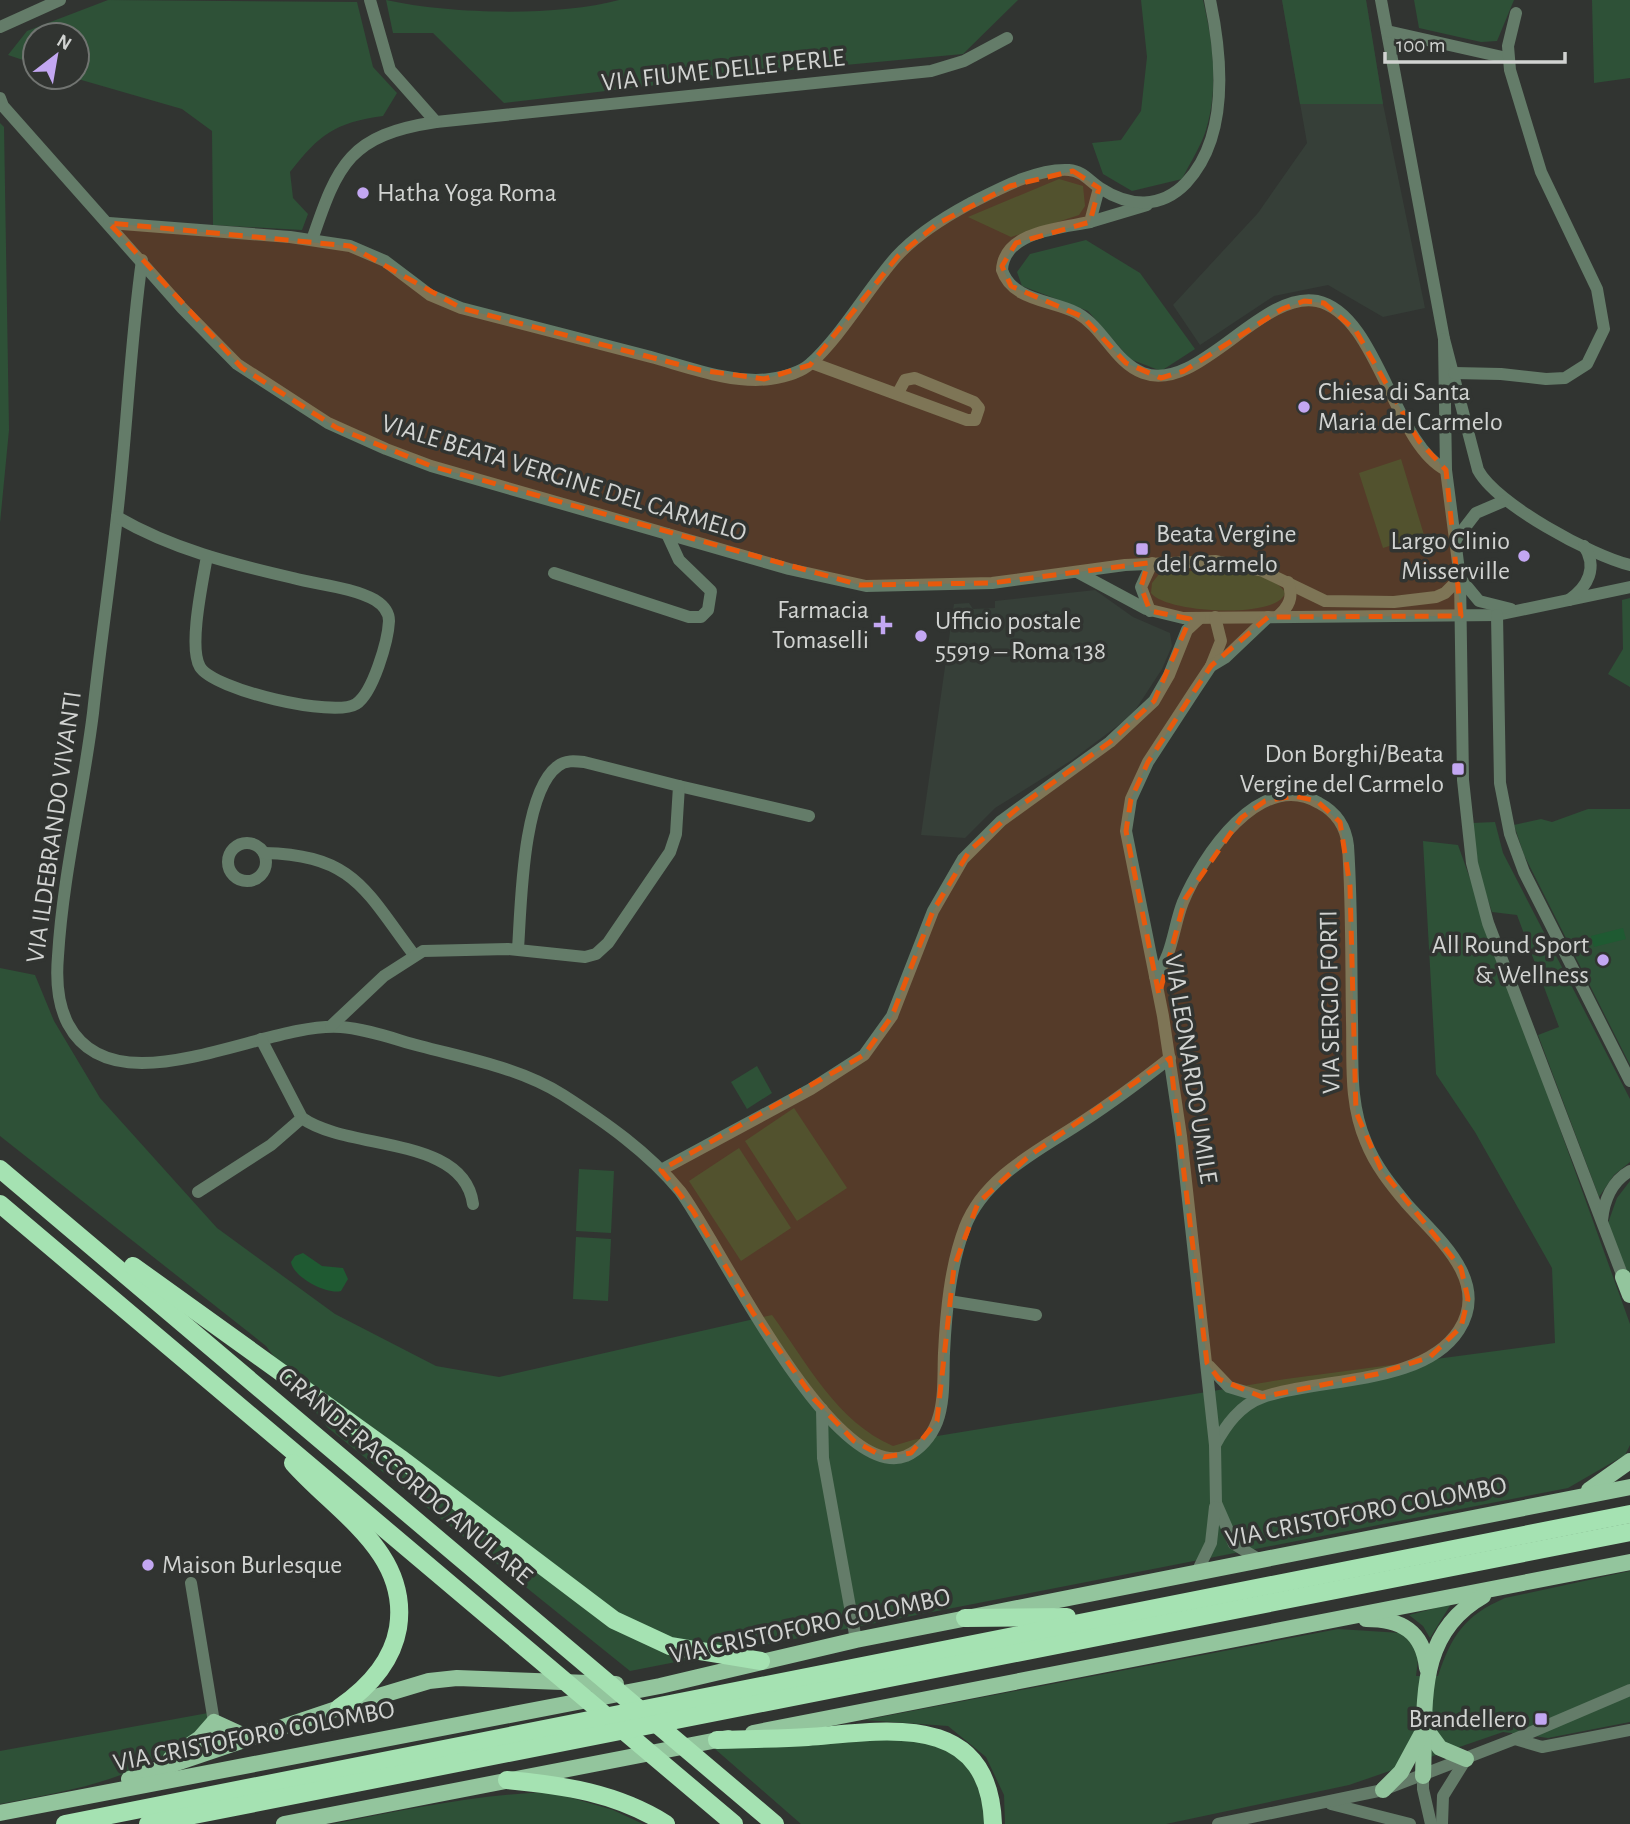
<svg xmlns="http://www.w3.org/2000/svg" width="1630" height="1824" viewBox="0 0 1630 1824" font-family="'Alegreya Sans',sans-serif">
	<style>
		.built { fill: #363f38 }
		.green { fill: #2e5137 }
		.water { fill: #1f5a32 }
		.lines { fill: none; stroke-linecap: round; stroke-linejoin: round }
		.minor { stroke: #647c69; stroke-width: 12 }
		.major { stroke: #93c59d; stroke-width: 16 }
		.highway { stroke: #a5e2b2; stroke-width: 18 }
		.marked { fill: #e8590c; fill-opacity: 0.2; stroke: #e8590c; stroke-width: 5; stroke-dasharray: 14 9; stroke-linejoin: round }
		.poi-dot { fill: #c3a7f2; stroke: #313431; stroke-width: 2.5 }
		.labels { text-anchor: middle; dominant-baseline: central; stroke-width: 7; stroke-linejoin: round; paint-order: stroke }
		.street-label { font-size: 26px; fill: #d1d3d1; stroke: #313431 }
		.poi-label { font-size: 26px; fill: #d1d3d1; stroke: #313431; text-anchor: start }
	</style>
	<rect width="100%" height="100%" fill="#313431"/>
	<!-- built -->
	<g class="built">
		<path d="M 1282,0 L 1366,0 L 1383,104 L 1425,308 L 1383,317 L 1328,285 L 1274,296 L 1200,345 L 1173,305 L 1258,213 L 1307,143 Z"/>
		<path d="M 1095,590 L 1133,617 L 1170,633 L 1172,646 L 1162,669 L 1132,715 L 1072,760 L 995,808 L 965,838 L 921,835 L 954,604 L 969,603 L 973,609 L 995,608 L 995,601 Z"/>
	</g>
	<!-- green -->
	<g class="green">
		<path d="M 108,0 L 357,2 L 373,67 L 397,93 L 383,116 C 334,123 320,134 290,172 L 293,198 L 308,214 L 302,230 L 213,225 L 212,131 L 182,109 L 71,77 L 77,77 L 77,35 L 35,35 L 35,64 L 8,55 L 27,31 Z"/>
		<path d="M 386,0 C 449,14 557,17 619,0 L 1018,0 L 963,54 L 759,73 L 504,103 L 433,33 L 393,33 Z"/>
		<path d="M 1141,0 L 1203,0 C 1213,42 1219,88 1206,130 C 1201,146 1190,163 1182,179 L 1132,191 L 1103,174 L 1092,143 L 1121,140 L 1141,111 L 1147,57 Z"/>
		<path d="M 1282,0 L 1366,0 L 1383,104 L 1300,104 Z"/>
		<path d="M 1414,0 L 1514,0 L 1497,41 L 1481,42 L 1419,28 Z"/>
		<path d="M 1592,0 L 1630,0 L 1630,78 L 1594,83 Z"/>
		<path d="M 0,123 L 4,127 L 9,430 L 0,523 Z"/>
		<path d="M 1059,179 L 1083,186 L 1085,206 L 1079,215 L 1011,237 L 968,217 Z"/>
		<path d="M 1086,240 L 1140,273 L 1195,349 L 1161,371 L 1130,359 L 1088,311 L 1022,286 L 1017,272 L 1030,254 Z"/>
		<path d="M 1401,459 L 1424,535 L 1383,548 L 1359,473 Z"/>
		<path d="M 1205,570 C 1228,571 1271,571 1285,592 C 1282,619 1167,614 1151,593 L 1152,583 L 1160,573 Z"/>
		<path d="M 1630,598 L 1630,687 L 1608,674 L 1623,649 L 1622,600 Z"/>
		<path d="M 1588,809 L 1630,809 L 1630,1065 L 1524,855 L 1514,825 L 1541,819 L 1552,822 Z"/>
		<path d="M 1495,822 L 1503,853 L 1630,1099 L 1630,1162 L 1614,1175 L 1599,1197 L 1538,1035 L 1559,1027 L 1517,915 L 1492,912 L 1480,877 L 1472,823 Z"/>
		<path d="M 1423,841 L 1458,845 L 1630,1324 L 1630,1445 L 1625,1455 L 1568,1488 L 630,1671 L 327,1427 L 266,1346 L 0,1136 L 0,968 L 35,975 L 54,1021 L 100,1098 L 217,1228 L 335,1314 L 436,1366 L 499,1377 L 772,1315 C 807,1363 837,1422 893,1446 L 913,1440 L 1286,1379 L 1555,1343 L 1552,1268 L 1475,1132 L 1436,1074 Z"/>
		<path d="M 757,1066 L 772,1093 L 747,1109 L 731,1082 Z"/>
		<path d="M 794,1108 L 847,1188 L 797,1221 L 745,1141 Z"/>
		<path d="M 739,1148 L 791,1228 L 741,1261 L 689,1181 Z"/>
		<path d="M 579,1169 L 614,1171 L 611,1233 L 576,1231 Z"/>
		<path d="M 1630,1181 L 1630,1274 L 1626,1270 L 1608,1223 L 1617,1198 Z"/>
		<path d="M 576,1237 L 611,1239 L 608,1301 L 573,1299 Z"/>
		<path d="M 1630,1571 L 1630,1722 L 1548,1738 L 1503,1732 L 1349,1785 L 1166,1824 L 1005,1824 L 1004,1795 L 986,1757 L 948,1726 L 865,1720 L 1338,1629 L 1401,1633 L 1419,1651 L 1416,1676 L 1438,1676 C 1452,1635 1464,1616 1505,1598 Z"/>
		<path d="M 1451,1604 L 1430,1638 L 1423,1626 L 1409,1615 Z"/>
		<path d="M 208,1713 C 208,1725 198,1731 189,1738 C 134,1781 67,1791 0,1804 L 0,1751 Z"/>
		<path d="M 905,1737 C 971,1753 972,1761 987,1824 L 801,1824 L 715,1749 Z"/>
		<path d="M 552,1792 L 613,1810 L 643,1824 L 332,1824 C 405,1810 478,1794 552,1792 Z"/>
	</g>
	<!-- water -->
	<g class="water">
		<path d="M 1623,928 L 1626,939 L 1594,947 L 1591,936 Z"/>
		<path d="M 303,1253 L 322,1266 L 343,1268 L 348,1279 L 341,1291 C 327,1295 293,1277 291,1262 L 295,1256 Z"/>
	</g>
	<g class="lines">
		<!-- minor -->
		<g class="minor">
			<path d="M 370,0 L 390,70 L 436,122 L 931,71 L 964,61 L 1007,38"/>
			<path d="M 1381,0 L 1444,339 L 1478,470 C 1496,504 1592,556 1630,565"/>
			<path d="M 0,27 L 60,0"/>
			<path d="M 1387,31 L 1507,58"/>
			<path d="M 0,98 L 3,106 L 182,308 L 237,364 L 328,423 L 386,449 L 431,466 L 789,569 L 866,586 L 992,583 L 1125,565 L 1216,561 L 1263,571 L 1325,601 L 1394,602 L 1436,597 L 1445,593 L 1460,578"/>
			<path d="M 1099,188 L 1090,222 C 1061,228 1004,231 1002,270 C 1012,301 1052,300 1077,313 C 1104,328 1114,362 1143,373 C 1198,394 1261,290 1317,301 C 1378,314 1393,443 1446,470"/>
			<path d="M 1090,222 L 1147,205"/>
			<path d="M 109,223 L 290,237 L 350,246 L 385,261 L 430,295 L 461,308 C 524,324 588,341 651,357 C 688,367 732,384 770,379 C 783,377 800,373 810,364 C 842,335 867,290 896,257 C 916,235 943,218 969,204 C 997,190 1036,168 1069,170 C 1083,171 1089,181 1100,188 C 1129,207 1161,209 1186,183 C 1230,136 1222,57 1210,0"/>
			<path d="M 312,240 C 338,163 350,135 436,122"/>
			<path d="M 142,260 C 130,345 127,431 117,516 C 110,582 100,647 93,713 C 83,794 63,874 58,956 C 56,979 57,1003 68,1024 C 115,1113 265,1021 341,1027 C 367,1029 394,1039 420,1046 C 469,1059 520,1068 563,1095 C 605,1122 648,1152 680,1191 C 717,1239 832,1484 906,1456 C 920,1450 931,1437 937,1422 C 945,1401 943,1375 944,1353 C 946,1312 950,1266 965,1227 C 985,1175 1042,1149 1085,1120 C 1114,1101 1142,1080 1170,1058"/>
			<path d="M 1444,339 L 1446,470 L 1460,578 L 1463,780 L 1472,863 L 1488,923 L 1623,1277 L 1628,1281"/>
			<path d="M 812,363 L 967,420 L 975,420 L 979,408 L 974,402 L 915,378 L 905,380 L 898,393"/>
			<path d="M 1454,373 L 1501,374 L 1546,379 L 1565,378 L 1587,364 L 1604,329 L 1597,289 L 1541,172 L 1510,70 L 1508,46 L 1516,13"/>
			<path d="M 117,517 C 172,549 232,564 293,578 C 319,585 351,587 375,600 C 383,605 389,611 389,621 C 388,641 373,693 356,704 C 334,718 214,690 200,667 C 188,647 203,580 207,556"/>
			<path d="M 1456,539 L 1476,513 L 1504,501"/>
			<path d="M 1077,572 L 1146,609 L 1183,618 L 1497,615 L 1630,587"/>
			<path d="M 554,573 L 689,617 L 701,617 L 708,610 L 711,591 L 679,560 L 667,534"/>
			<path d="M 1460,578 L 1479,601 L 1511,609"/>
			<path d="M 1569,600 C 1588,587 1598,567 1584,546"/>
			<path d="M 1150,611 L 1141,587 L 1152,563"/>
			<path d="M 1497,615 L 1500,783 L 1510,834 L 1524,872 L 1630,1081"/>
			<path d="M 1277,617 C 1289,607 1294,597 1288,582"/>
			<path d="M 1211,666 L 1221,641 L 1215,617"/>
			<path d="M 679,786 L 809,816"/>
			<circle cx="247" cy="862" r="19"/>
			<path d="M 264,853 C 354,855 365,890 414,955"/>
			<path d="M 1155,976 C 1173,956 1173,927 1183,902 C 1202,857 1260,768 1319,803 C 1336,812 1346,827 1348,846 C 1352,904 1351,963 1352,1021 C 1353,1063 1349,1103 1366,1142 C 1375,1165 1391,1185 1407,1204 C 1436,1237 1491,1280 1459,1330 C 1423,1386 1320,1377 1263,1397 C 1240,1405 1226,1425 1215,1445"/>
			<path d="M 331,1026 L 384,976 L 423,951 L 508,949 L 585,957 L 596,954 L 608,943 L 670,852 L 676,834 L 679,786 L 584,762 C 575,761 565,760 558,766 C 522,792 521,907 518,949"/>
			<path d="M 261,1039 L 302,1118 C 348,1151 464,1135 473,1204"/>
			<path d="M 661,1170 L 811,1089 L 864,1055 L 892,1016 L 933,911 L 963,859 L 1001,821 L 1110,742 L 1154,701 L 1169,675 L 1187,630 L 1200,618"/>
			<path d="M 198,1192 L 271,1145 L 302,1118"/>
			<path d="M 1602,1220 C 1604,1201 1612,1181 1630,1171"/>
			<path d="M 949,1301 L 1036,1315"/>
			<path d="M 1209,1366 L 1229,1387 L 1262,1397"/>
			<path d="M 822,1409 L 823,1458 L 856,1640"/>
			<path d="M 1260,1560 L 1234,1544 L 1216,1503 L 1215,1445 L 1181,1136 L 1163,1016 L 1126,831 L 1131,799 L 1148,762 L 1195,690 L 1211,666 L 1226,657 L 1268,617"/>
			<path d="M 1197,1572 L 1211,1543 L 1215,1507"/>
			<path d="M 191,1583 L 214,1722"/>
			<path d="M 1515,1739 L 1542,1747 L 1630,1730"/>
			<path d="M 1423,1776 L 1423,1789 L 1431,1824"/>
			<path d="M 1331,1804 L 1410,1824"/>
			<path d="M 1218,1824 L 1383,1790 L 1515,1739 L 1630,1690"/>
			<path d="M 1442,1824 L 1443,1796 L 1466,1759"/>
		</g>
		<!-- major -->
		<g class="major">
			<path d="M 1623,1277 L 1630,1295"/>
			<path d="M 1589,1490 L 1630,1461"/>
			<path d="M 1366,1619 C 1401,1619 1423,1631 1427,1668"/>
			<path d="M 1426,1729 L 1440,1748 L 1466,1759"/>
			<path d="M 753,1733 L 1630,1562"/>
			<path d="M 171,1758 L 200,1738 L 214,1722 L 249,1738"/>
			<path d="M 1423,1776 C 1426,1707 1414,1635 1483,1596"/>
			<path d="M 129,1779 L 339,1708 L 429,1681 L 457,1678 L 616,1684"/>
			<path d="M 1383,1790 L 1401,1772 L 1421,1735"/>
			<path d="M 0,1813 L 660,1686 L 856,1640 L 1630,1487"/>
			<path d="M 284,1824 L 728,1738"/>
		</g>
		<!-- highway -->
		<g class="highway">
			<path d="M 0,1169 L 775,1824"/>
			<path d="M 0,1204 L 734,1824"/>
			<path d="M 133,1266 L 400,1458 L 614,1620 L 670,1646 L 761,1661"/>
			<path d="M 293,1463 C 336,1512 410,1552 398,1628 C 392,1663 368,1688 339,1708"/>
			<path d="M 965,1618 L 1067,1617"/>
			<path d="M 717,1740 C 747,1739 778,1739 808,1737 C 886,1731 989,1710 993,1824"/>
			<path d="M 507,1780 C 563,1785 617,1793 666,1824"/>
			<path d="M 65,1824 L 1630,1514"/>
			<path d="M 148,1824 L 1630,1532"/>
		</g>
	</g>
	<!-- marked area -->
	<path class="marked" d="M 1073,171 L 1099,188 L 1090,222 L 1016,243 L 1002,266 L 1011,286 L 1083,317 L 1126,363 L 1161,378 L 1184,371 L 1282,309 L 1304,301 L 1324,303 L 1356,331 L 1419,441 L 1446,470 L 1461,616 L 1268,617 L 1211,666 L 1195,690 L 1148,762 L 1131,799 L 1126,831 L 1159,995 L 1185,899 L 1241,818 L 1265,801 L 1294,796 L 1317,801 L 1340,822 L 1350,886 L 1356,1112 L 1381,1169 L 1461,1268 L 1468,1299 L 1461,1327 L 1430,1357 L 1377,1374 L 1262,1397 L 1219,1379 L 1207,1363 L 1170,1058 L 1029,1156 L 978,1203 L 954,1267 L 937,1421 L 911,1453 L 884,1457 L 854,1441 L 814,1399 L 753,1313 L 693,1211 L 661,1170 L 864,1055 L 892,1016 L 933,911 L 970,850 L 1020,806 L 1110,742 L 1154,701 L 1190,619 L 1150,611 L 1141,587 L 1148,563 L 992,583 L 860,585 L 431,466 L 337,428 L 242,368 L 109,223 L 350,246 L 461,308 L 700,370 L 764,379 L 810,365 L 898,256 L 937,224 L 1010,186 Z"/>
	<!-- markers -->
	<g class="poi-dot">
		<circle cx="363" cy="193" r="7"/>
		<circle cx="1304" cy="407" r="7"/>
		<rect x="1135" y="542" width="14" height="14" rx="3.5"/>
		<circle cx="1524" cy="556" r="7"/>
		<path d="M879.5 614.5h7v7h7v7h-7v7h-7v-7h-7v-7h7z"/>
		<circle cx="921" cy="636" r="7"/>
		<rect x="1451" y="762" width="14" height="14" rx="3.5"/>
		<circle cx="1603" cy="960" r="7"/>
		<circle cx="148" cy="1565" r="7"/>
		<rect x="1534" y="1712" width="14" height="14" rx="3.5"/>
	</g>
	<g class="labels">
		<!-- street labels -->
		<g class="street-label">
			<text transform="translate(723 70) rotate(-6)">VIA FIUME DELLE PERLE</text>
			<text transform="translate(564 478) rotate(17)">VIALE BEATA VERGINE DEL CARMELO</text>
			<text transform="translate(54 827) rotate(-82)">VIA ILDEBRANDO VIVANTI</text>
			<text transform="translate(1330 1002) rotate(-91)">VIA SERGIO FORTI</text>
			<text transform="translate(1191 1069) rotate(81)">VIA LEONARDO UMILE</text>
			<text transform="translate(405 1476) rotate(40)">GRANDE RACCORDO ANULARE</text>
			<text transform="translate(1366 1512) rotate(-11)">VIA CRISTOFORO COLOMBO</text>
			<text transform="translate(810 1626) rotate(-12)">VIA CRISTOFORO COLOMBO</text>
			<text transform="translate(254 1736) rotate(-11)">VIA CRISTOFORO COLOMBO</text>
		</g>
		<!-- poi labels -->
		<g class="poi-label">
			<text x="377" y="193">Hatha Yoga Roma</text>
			<text x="1318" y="392">Chiesa di Santa<tspan x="1318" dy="30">Maria del Carmelo</tspan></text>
			<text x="1156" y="534">Beata Vergine<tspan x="1156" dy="30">del Carmelo</tspan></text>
			<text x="1510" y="541" text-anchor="end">Largo Clinio<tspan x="1510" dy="30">Misserville</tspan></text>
			<text x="869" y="610" text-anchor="end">Farmacia<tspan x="869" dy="30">Tomaselli</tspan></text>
			<text x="935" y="621">Ufficio postale<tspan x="935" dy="30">55919 – Roma 138</tspan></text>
			<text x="1444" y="754" text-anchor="end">Don Borghi/Beata<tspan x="1444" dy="30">Vergine del Carmelo</tspan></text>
			<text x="1589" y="945" text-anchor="end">All Round Sport<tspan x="1589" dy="30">&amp; Wellness</tspan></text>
			<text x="162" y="1565">Maison Burlesque</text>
			<text x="1527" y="1719" text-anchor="end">Brandellero</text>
		</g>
	</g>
	<!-- north arrow -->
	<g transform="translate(56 56) rotate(31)"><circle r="33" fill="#313431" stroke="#717471" stroke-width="2"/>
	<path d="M0-5L12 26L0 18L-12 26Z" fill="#c3a7f2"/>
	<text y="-10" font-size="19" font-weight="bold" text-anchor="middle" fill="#d1d3d1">N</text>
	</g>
	<!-- scale -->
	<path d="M1385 52v10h180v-10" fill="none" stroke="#d1d3d1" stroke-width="3.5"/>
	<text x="1396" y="52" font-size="21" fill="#d1d3d1" stroke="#313431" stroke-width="5" paint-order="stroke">100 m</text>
</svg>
